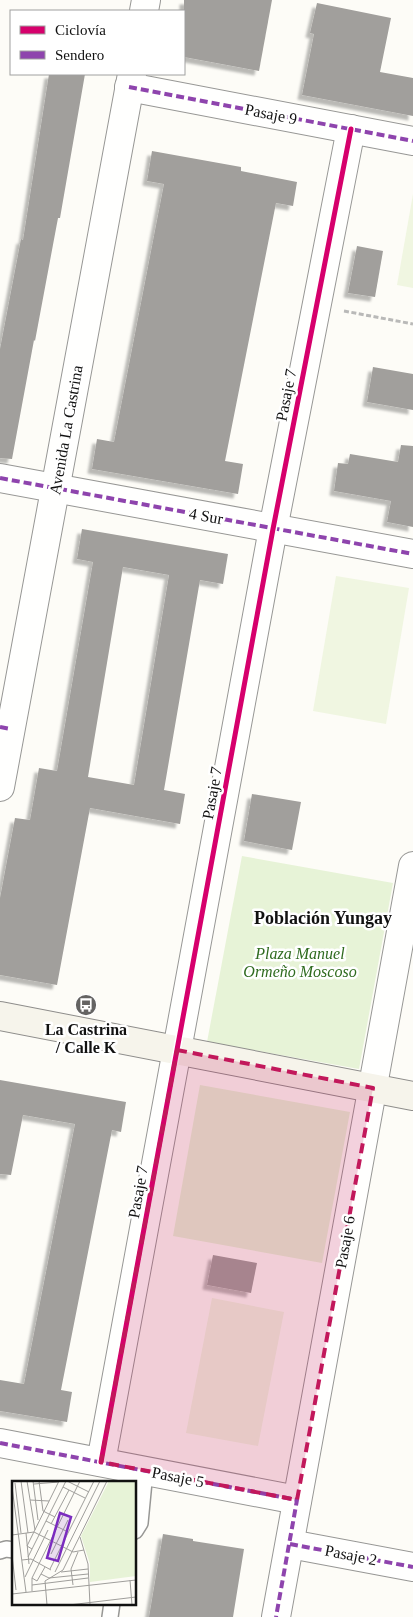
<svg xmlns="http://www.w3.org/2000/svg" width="413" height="1617" viewBox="0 0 413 1617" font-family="'Times New Roman',serif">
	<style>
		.green { fill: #e7f3d7 }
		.pitch { fill: #f0f6e1 }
		.building { fill: #a19f9c; fill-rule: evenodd; filter: url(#shadow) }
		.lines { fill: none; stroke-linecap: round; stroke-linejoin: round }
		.lane-casing { stroke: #979795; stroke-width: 18 }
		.street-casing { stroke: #979795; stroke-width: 30 }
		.secondary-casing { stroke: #8e8d8b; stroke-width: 30 }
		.path { stroke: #b9b9b8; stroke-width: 3; stroke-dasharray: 5 2.5; stroke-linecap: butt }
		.lane { stroke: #fffffe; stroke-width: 15 }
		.street { stroke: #fffffe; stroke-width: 28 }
		.secondary { stroke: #f6f4eb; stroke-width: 28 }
		.quiet { stroke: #8e44ad; stroke-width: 4; stroke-dasharray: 8 4; stroke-linecap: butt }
		.cycleway-casing { stroke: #fff; stroke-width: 8 }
		.cycleway { stroke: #d6006c; stroke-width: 5 }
		.marked { fill: #c2185b; fill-opacity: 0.2; stroke: #c2185b; stroke-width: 4; stroke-dasharray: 10 6; stroke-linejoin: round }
		.labels { text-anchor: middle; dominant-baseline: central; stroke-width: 5; stroke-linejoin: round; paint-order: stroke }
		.street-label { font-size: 16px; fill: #111; stroke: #fff }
		.park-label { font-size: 16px; font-style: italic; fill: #2f6b1f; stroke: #fff }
		.poi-label { font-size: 16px; font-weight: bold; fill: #111; stroke: #fff }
		.neighbourhood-label { font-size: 18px; font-weight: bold; fill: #111; stroke: #fff }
		.inset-road { fill: none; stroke: #9f9e9b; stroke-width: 1 }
		.view { fill: #7b2cbf; fill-opacity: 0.15; stroke: #7b2cbf; stroke-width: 2.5 }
		.inset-edge { fill: none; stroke: #111; stroke-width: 2.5 }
	</style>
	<defs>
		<filter id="shadow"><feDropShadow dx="-4.5" dy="4.5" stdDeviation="1" flood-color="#0004"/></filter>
	</defs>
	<rect width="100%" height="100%" fill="#fdfcf7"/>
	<!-- green -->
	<g class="green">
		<path d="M 242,856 L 393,883 L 359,1069 L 207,1042 Z"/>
		<path d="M 200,1085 L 350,1112 L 322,1263 L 173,1236 Z"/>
	</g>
	<!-- pitch -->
	<g class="pitch">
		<path d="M 413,194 L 413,288 L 397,285 Z"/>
		<path d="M 336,576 L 409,588 L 386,724 L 313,711 Z"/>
		<path d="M 212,1298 L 284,1312 L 258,1446 L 186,1433 Z"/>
	</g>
	<!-- building -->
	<g class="building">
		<path d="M 184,0 L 272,0 L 259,71 L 184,57 Z"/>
		<path d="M 317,3 L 391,18 L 380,72 L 413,78 L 413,116 L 302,95 L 314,34 L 310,33 Z"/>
		<path d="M 49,74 L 85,74 L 60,218 L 58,218 L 35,341 L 34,340 L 12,459 L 0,458 L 0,349 L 21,239 L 23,240 Z"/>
		<path d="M 152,151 L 241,167 L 241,171 L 297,182 L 293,206 L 276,203 L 225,461 L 243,464 L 238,494 L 92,469 L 97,439 L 114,442 L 164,184 L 147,181 Z"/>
		<path d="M 357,246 L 383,251 L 375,297 L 348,293 Z"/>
		<path d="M 373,367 L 413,374 L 413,410 L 367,402 Z"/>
		<path d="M 401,445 L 413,446 L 413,527 L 387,522 L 391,501 L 334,491 L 338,463 L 348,464 L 350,454 L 398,462 Z"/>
		<path d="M 82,529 L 228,554 L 223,584 L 200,580 L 164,790 L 185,794 L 180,824 L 90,808 L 57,985 L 0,975 L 0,898 L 15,818 L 30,820 L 39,768 L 57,771 L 93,562 L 77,559 ZM 123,567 L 169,575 L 134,785 L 88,777 Z"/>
		<path d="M 252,794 L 301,802 L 292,850 L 244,841 Z"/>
		<path d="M 0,1080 L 126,1102 L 121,1132 L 112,1130 L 61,1390 L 72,1392 L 67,1422 L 0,1411 L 0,1380 L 24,1384 L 75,1124 L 23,1115 L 11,1175 L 0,1174 Z"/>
		<path d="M 213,1255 L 257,1263 L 251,1293 L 207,1285 Z"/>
		<path d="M 163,1534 L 193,1539 L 193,1541 L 244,1549 L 233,1617 L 149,1617 Z"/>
	</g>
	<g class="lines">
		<!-- lane casing -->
		<g class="lane-casing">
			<g id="lane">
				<path d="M 135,1531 L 140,1523 L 145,1471"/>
				<path d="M 0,1551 L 6,1549 L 14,1550"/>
				<path d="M 110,1617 L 112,1603"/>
			</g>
		</g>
		<!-- street casing -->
		<g class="street-casing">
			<g id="street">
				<path d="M 144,11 L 146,0"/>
				<path d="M 129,87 L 413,141"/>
				<path d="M 0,478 L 413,554"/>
				<path d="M 0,787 L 132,74"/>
				<path d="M 0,1443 L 297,1500"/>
				<path d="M 101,1462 L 273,529 L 351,129"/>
				<path d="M 290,1544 L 413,1567"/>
				<path d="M 276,1617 L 413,866"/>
			</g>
		</g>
		<!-- secondary casing -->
		<g class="secondary-casing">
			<path id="secondary" d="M 0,1016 L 413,1096"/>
		</g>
		<!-- path -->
		<path class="path" d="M 344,311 L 413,324"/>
		<!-- lane -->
		<use href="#lane" class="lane"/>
		<!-- street -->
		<use href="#street" class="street"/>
		<!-- secondary -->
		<use href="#secondary" class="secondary"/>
		<!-- quiet -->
		<g class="quiet">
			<path d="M 129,87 L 413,141"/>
			<path d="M 0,478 L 413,554"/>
			<path d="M 0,727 L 11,729"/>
			<path d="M 0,1443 L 297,1500 L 276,1617"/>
			<path d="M 290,1544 L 413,1567"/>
		</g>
		<!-- cycleway casing -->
		<g class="cycleway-casing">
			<path id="cycleway" d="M 101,1462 L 273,529 L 351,129"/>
		</g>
		<!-- cycleway -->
		<use href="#cycleway" class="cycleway"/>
	</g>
	<!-- marked area -->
	<path class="marked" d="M 177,1050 L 373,1088 L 297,1500 L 101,1462 Z"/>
	<!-- icons -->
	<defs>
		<g id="bus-disc" transform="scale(1.125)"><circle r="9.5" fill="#646362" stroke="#fff"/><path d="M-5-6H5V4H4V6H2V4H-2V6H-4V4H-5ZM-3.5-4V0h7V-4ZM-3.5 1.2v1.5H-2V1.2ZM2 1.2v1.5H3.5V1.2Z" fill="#fff"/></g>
	</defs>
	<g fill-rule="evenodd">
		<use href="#bus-disc" x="86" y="1005"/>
	</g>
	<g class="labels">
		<!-- street labels -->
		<g class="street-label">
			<text transform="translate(271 114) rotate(11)">Pasaje 9</text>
			<text transform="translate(286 395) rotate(-79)">Pasaje 7</text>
			<text transform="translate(66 430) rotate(-80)">Avenida La Castrina</text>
			<text transform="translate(206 516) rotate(10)">4 Sur</text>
			<text transform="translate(212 793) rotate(-80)">Pasaje 7</text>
			<text transform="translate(138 1192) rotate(-80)">Pasaje 7</text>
			<text transform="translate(345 1242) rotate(-80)">Pasaje 6</text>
			<text transform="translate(178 1477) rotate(11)">Pasaje 5</text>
			<text transform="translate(351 1555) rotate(11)">Pasaje 2</text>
		</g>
		<!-- park labels -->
		<g class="park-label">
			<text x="300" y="953">Plaza Manuel<tspan x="300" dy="18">Ormeño Moscoso</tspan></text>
		</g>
		<!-- poi labels -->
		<g class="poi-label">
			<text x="86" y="1029">La Castrina<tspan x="86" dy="18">/ Calle K</tspan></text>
		</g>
		<!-- neighbourhood labels -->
		<g class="neighbourhood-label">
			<text x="323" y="918">Población Yungay</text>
		</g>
	</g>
	<!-- overview -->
	<g transform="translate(12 1481)">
		<rect width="124" height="124" fill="#fdfcf7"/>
		<path d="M 97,0 L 124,0 L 124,95 L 78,101 L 78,83 L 69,55 Z" fill="#e7f3d7"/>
		<path class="inset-road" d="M 9,0 L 16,52M 15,0 L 23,49M 21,0 L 26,39M 27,0 L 31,30 L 43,36M 55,0 L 77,11M 3,2 L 9,52M 22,3 L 47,1M 0,6 L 14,111M 51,6 L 73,17M 18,19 L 37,20M 34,40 L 56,51M 39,43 L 57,9M 14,52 L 17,83M 0,54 L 22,51 L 61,71 L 72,69M 68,56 L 76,83 L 78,124M 20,68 L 15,65 L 47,0M 39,73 L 56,39M 0,74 L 4,109M 16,76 L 54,0M 10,79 L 19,78 L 39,89M 38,88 L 82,0M 43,91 L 88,0M 49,91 L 76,88M 29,93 L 37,97 L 76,93M 13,96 L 36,49M 20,97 L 25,100 L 33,86M 118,99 L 120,124M 20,104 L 76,97M 61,104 L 59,88 L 66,71M 20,110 L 20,97 L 68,0M 0,113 L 124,99M 35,124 L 33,100 L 51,89 L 95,0M 57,124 L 124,116"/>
		<path class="view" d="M 48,32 L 59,36 L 46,80 L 35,77 Z"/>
		<rect width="124" height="124" class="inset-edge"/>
	</g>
	<!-- legend -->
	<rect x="10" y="10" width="175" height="65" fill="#ffffff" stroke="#a0a0a0"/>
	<rect x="20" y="26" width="25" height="8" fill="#d6006c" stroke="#a0a0a0"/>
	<text x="55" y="35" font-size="15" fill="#111111">Ciclovía</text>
	<rect x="20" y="51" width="25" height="8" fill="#8e44ad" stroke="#a0a0a0"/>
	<text x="55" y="60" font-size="15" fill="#111111">Sendero</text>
</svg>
